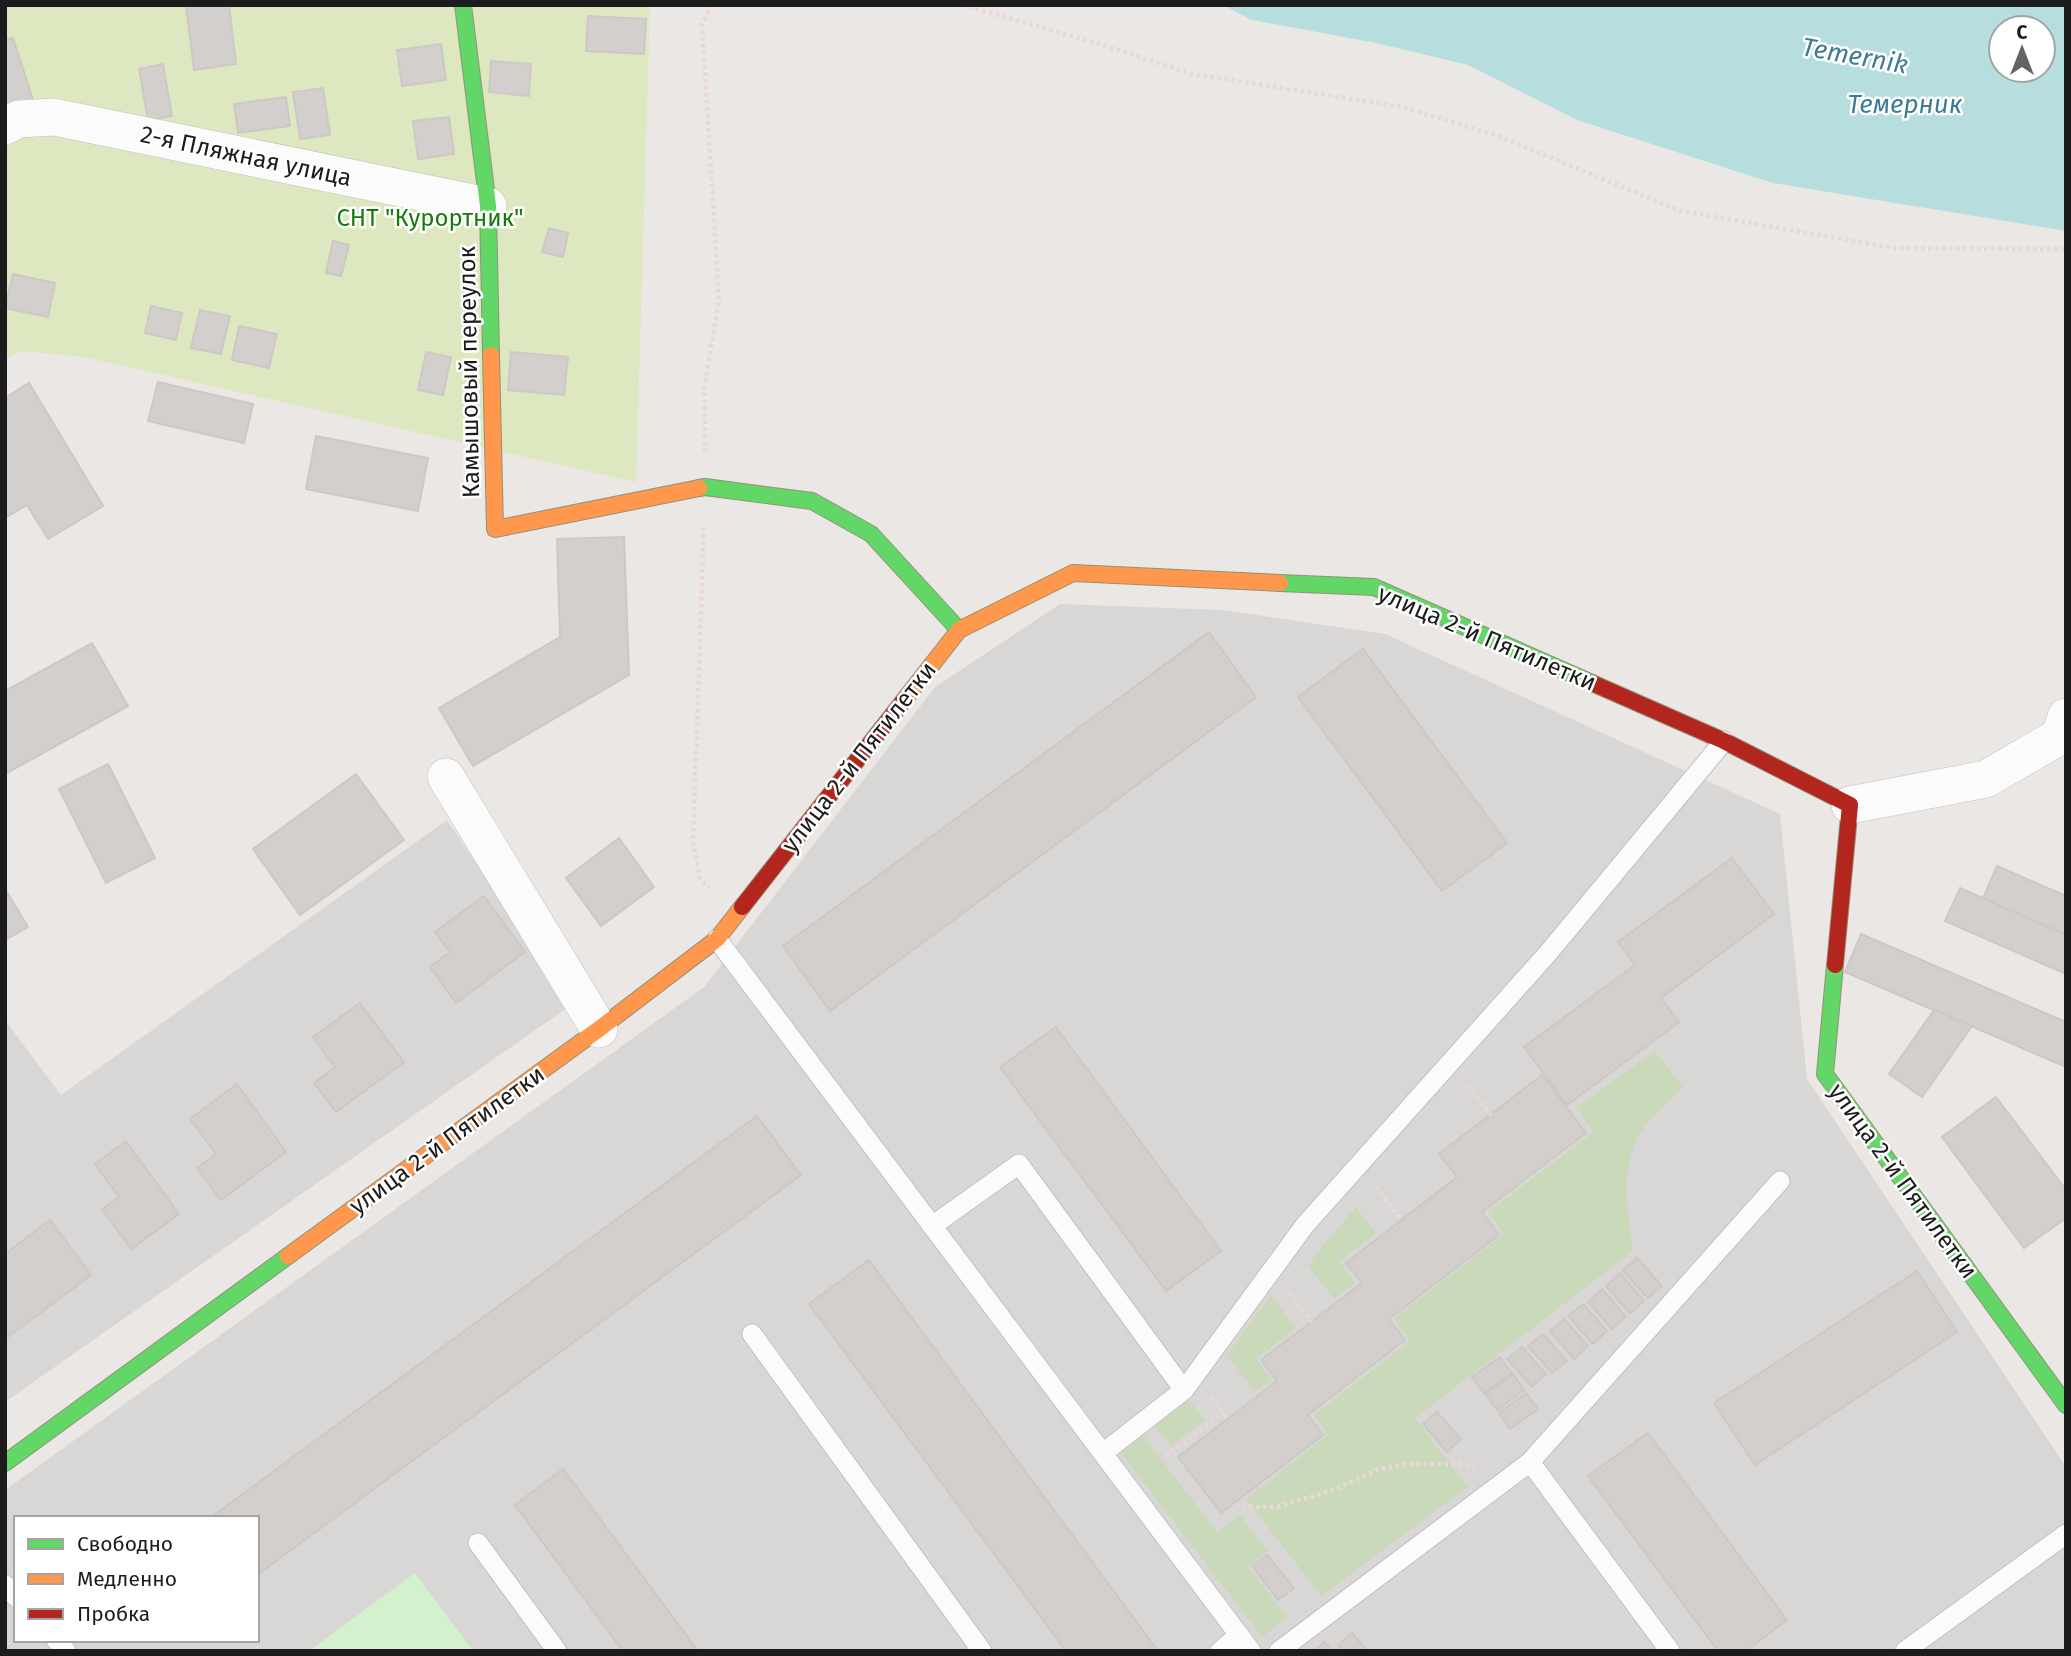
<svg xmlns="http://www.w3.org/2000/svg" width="2071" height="1656" viewBox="0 0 2071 1656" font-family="'Fira Sans',sans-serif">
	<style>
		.residential { fill: #d9d7d6; fill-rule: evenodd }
		.grass { fill: #dde8c1 }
		.forest { fill: #cad9b9 }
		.park { fill: #d4f1ce }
		.water { fill: #b6dede; fill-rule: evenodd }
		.building { fill: #d2cfcd; stroke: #cdc8c5; stroke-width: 2 }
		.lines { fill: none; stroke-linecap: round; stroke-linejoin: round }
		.lane-casing { stroke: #c1c0bf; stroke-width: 21 }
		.street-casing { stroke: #c1c0bf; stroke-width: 38 }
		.fast-casing { stroke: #94917c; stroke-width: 18 }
		.slow-casing { stroke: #94917c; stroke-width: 18 }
		.jam-casing { stroke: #94917c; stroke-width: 18 }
		.path { stroke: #ead7d8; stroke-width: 4.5; stroke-dasharray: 3.5 3.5; stroke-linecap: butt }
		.lane { stroke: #fcfbfb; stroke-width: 19 }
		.street { stroke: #fcfbfb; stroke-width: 37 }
		.fast { stroke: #63d668; stroke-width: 16 }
		.slow { stroke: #ff974d; stroke-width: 16 }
		.jam { stroke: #b3261e; stroke-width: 16 }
		.labels { text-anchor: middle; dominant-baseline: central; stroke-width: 5; stroke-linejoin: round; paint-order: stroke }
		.street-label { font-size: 24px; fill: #1c1c1c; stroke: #fff }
		.park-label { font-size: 24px; fill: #157a0a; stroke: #fff }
		.water-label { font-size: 26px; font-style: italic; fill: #407a95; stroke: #fff }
	</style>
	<rect width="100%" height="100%" fill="#eae7e4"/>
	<!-- residential -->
	<g class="residential">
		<path d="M 1060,604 L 1222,610 L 1385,634 L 1780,814 L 1807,1079 L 2066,1467 L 2066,1651 L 5,1651 L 5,1490 L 704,987 L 935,687 ZM 16,1518 L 257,1518 L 257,1640 L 16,1640 Z"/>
		<path d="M 447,820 L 571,1005 L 5,1402 L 5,1020 L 61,1095 Z"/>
	</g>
	<!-- grass -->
	<path class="grass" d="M 5,5 L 650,5 L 636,482 L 84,357 L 21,351 L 5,359 Z"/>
	<!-- forest -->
	<g class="forest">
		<path d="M 1655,1051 L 1683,1087 C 1671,1100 1650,1118 1641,1132 C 1619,1167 1628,1212 1633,1251 L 1415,1418 L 1468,1487 L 1321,1596 L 1246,1499 L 1328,1435 L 1314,1415 L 1410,1341 L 1394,1319 L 1504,1234 L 1488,1212 L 1594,1132 L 1576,1108 Z"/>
		<path d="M 1356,1207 L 1376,1233 L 1339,1261 L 1355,1283 L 1334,1299 L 1308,1266 L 1324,1244 Z"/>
		<path d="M 1271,1295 L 1296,1328 L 1256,1359 L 1272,1380 L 1255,1392 L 1227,1355 Z"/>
		<path d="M 1189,1400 L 1205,1420 L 1171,1446 L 1155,1426 Z"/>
		<path d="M 1143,1436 L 1217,1532 L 1240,1515 L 1268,1551 L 1248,1567 L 1287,1617 L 1262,1637 L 1121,1453 Z"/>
	</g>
	<!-- park -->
	<path class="park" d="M 415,1573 L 473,1651 L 309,1651 Z"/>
	<!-- water -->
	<path class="water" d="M 1223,5 L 2064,5 L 2066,6 L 2066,231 L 1773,183 L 1577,120 L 1468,65 L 1376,43 L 1252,20 ZM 2001,28 L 2043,28 L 2043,70 L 2001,70 Z"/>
	<!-- building -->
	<g class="building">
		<path d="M 186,5 L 229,5 L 236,64 L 194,70 Z"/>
		<path d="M 588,16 L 646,19 L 644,54 L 586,51 Z"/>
		<path d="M 13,38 L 36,109 L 5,118 L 5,40 Z"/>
		<path d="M 441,44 L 446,80 L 402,86 L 397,50 Z"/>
		<path d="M 491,61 L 531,64 L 529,96 L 489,92 Z"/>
		<path d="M 163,64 L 172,116 L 148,120 L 139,69 Z"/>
		<path d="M 323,88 L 330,135 L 300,139 L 293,92 Z"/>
		<path d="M 286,97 L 290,126 L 238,133 L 234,104 Z"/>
		<path d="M 449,117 L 454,154 L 418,159 L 413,121 Z"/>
		<path d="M 549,228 L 568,233 L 563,257 L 542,252 Z"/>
		<path d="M 333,241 L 349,245 L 341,276 L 326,273 Z"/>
		<path d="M 13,274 L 55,283 L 48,317 L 5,308 Z"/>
		<path d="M 151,306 L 182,313 L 176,340 L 145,333 Z"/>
		<path d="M 200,310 L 230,316 L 221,354 L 191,348 Z"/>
		<path d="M 239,326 L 277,334 L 269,368 L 232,360 Z"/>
		<path d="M 426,352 L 451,357 L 443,395 L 418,390 Z"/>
		<path d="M 511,352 L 568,357 L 564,395 L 508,390 Z"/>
		<path d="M 158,382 L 253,404 L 244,443 L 148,421 Z"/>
		<path d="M 29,383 L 103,506 L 48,539 L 27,505 L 5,518 L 5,398 Z"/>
		<path d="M 316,436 L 428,458 L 418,511 L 306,489 Z"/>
		<path d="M 624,537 L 629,675 L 473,766 L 439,708 L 560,637 L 557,539 Z"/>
		<path d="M 1209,632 L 1256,697 L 830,1011 L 783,946 Z"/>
		<path d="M 92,643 L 128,706 L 5,774 L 5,691 Z"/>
		<path d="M 1363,649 L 1507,843 L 1442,891 L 1298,697 Z"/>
		<path d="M 108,764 L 155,858 L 106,883 L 59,789 Z"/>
		<path d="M 356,774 L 404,840 L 300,915 L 253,849 Z"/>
		<path d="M 619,838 L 654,887 L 601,926 L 566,878 Z"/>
		<path d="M 1732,858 L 1774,914 L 1661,998 L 1679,1022 L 1567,1105 L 1524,1047 L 1635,965 L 1618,942 Z"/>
		<path d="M 1997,866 L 2066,896 L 2066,935 L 1983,898 Z"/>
		<path d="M 1960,888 L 2066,935 L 2066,974 L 1945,921 Z"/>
		<path d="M 5,889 L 28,927 L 5,940 Z"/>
		<path d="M 484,896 L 525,952 L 456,1003 L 430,967 L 450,952 L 435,932 Z"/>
		<path d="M 1861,934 L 2066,1022 L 2066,1067 L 1845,972 Z"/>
		<path d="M 360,1003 L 404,1062 L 336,1112 L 314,1083 L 335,1067 L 313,1037 Z"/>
		<path d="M 1934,1010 L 1972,1026 L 1922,1097 L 1889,1074 Z"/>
		<path d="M 1056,1027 L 1221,1251 L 1166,1291 L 1000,1067 Z"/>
		<path d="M 1542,1075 L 1586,1133 L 1482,1212 L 1499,1235 L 1389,1319 L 1405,1340 L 1308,1415 L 1323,1435 L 1221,1513 L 1178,1457 L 1277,1381 L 1261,1360 L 1362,1283 L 1346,1263 L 1457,1177 L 1439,1154 Z"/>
		<path d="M 237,1084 L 286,1152 L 221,1200 L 197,1168 L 216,1154 L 190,1119 Z"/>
		<path d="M 1996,1097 L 2066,1190 L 2066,1218 L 2024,1248 L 1942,1137 Z"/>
		<path d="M 757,1116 L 801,1175 L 257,1575 L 257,1518 L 210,1518 Z"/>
		<path d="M 126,1141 L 179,1214 L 131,1249 L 102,1209 L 119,1197 L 95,1164 Z"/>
		<path d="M 50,1220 L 91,1275 L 5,1339 L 5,1254 Z"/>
		<path d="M 1637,1258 L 1662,1286 L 1648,1298 L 1623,1271 Z"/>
		<path d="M 869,1260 L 1158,1651 L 1066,1651 L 809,1304 Z"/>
		<path d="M 1917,1271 L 1957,1332 L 1755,1465 L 1714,1403 Z"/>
		<path d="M 1620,1273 L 1644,1301 L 1630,1313 L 1606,1286 Z"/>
		<path d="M 1602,1289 L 1626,1317 L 1612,1329 L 1588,1302 Z"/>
		<path d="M 1583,1304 L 1607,1331 L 1593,1344 L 1568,1316 Z"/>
		<path d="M 1564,1319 L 1588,1346 L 1574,1359 L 1550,1331 Z"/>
		<path d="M 1543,1334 L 1567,1361 L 1552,1373 L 1528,1346 Z"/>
		<path d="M 1522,1347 L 1546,1374 L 1532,1387 L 1507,1359 Z"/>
		<path d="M 1500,1357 L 1512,1373 L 1484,1393 L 1472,1377 Z"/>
		<path d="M 1513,1374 L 1524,1390 L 1497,1410 L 1485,1394 Z"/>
		<path d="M 1526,1393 L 1538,1409 L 1510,1429 L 1499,1413 Z"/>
		<path d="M 1437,1412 L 1461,1439 L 1447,1452 L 1423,1424 Z"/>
		<path d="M 1648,1433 L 1787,1620 L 1746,1651 L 1718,1651 L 1588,1476 Z"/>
		<path d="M 563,1469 L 698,1651 L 623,1651 L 515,1505 Z"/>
		<path d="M 1267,1555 L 1294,1588 L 1278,1600 L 1252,1566 Z"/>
		<path d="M 1352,1633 L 1368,1651 L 1343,1651 L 1338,1645 Z"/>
		<path d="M 1325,1642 L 1333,1651 L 1314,1651 Z"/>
	</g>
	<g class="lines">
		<!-- lane casing -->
		<g class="lane-casing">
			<g id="lane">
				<path d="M 717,939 L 1251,1651"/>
				<path d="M 932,1226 L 1019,1164 L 1184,1390"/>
				<path d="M 752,1334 L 982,1651"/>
				<path d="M 1103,1453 L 1184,1390 L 1305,1225 L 1549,952 L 1724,741"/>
				<path d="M 1530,1462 L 1670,1651"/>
				<path d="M 478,1543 L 557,1651"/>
				<path d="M 5,1585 L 16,1597"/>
				<path d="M 56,1640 L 66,1651"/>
				<path d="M 1220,1651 L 1239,1635"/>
				<path d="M 1279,1651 L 1530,1462 L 1780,1181"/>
				<path d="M 1905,1651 L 2066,1534"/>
			</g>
		</g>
		<!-- street casing -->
		<g class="street-casing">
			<g id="street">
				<path d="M 5,126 L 19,119 L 54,117 L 488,206"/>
				<path d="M 446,777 L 599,1029"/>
				<path d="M 1850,805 L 1986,779 L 2060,736 L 2066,717"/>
			</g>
		</g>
		<!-- fast casing -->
		<g class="fast-casing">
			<g id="fast">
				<path d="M 463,5 L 488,206 L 491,355"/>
				<path d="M 699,488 L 705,487 L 812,501 L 871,534 L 959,630"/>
				<path d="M 1280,583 L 1374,587 L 1592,683"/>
				<path d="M 1835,965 L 1825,1074 L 2066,1405"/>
				<path d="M 5,1463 L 288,1256"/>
			</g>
		</g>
		<!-- slow casing -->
		<g class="slow-casing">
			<g id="slow">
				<path d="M 491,355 L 495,529 L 699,488"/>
				<path d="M 905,699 L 959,630 L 1073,573 L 1280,583"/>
				<path d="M 288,1256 L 599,1029 L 717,939 L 742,907"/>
			</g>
		</g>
		<!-- jam casing -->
		<g class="jam-casing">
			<g id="jam">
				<path d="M 1592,683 L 1724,741 L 1850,805 L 1835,965"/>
				<path d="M 742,907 L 905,699"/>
			</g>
		</g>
		<!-- path -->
		<g class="path">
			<path d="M 962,5 L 1093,42 L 1193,74 L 1402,107 L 1498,136 L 1681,211 L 1894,248 L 2066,249"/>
			<path d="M 705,452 L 704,389 L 719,300 L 702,24 L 712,5"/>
			<path d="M 704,527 L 693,841 L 700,879 L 709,888"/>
			<path d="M 1468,1086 L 1491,1115"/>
			<path d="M 1376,1187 L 1401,1220"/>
			<path d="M 1289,1292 L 1312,1322"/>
			<path d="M 1211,1398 L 1228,1419"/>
			<path d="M 1166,1456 L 1223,1413"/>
			<path d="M 1242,1507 L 1277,1507 L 1333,1490 L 1377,1470 L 1407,1464 L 1462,1464 L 1474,1467"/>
		</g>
		<!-- lane -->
		<use href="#lane" class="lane"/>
		<!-- street -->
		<use href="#street" class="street"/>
		<!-- fast -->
		<use href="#fast" class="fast"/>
		<!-- slow -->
		<use href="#slow" class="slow"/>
		<!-- jam -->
		<use href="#jam" class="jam"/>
	</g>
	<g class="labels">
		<!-- street labels -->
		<g class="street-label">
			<text transform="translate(246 156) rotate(12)">2-я Пляжная улица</text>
			<text transform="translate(469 372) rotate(-91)">Камышовый переулок</text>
			<text transform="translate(1487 638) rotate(23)">улица 2-й Пятилетки</text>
			<text transform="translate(859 757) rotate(-52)">улица 2-й Пятилетки</text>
			<text transform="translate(447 1140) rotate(-36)">улица 2-й Пятилетки</text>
			<text transform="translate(1903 1181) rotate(54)">улица 2-й Пятилетки</text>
		</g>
		<!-- park labels -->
		<g class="park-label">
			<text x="430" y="218">СНТ "Курортник"</text>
		</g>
		<!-- water labels -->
		<g class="water-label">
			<text transform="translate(1855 56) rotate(10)">Temernik</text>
			<text x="1905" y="104">Темерник</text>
		</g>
	</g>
	<!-- border -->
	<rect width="2071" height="1656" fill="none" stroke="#1c1c1c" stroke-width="14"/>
	<!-- legend -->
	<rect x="14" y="1516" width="245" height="126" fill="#ffffff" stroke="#a4a4a4" stroke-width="2"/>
	<rect x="28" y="1539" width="35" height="10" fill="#63d668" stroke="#a4a4a4" stroke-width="2"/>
	<text x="77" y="1551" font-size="21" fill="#1c1c1c">Свободно</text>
	<rect x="28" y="1574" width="35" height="10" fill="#ff974d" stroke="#a4a4a4" stroke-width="2"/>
	<text x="77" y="1586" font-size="21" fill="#1c1c1c">Медленно</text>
	<rect x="28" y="1609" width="35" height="10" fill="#b3261e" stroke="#a4a4a4" stroke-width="2"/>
	<text x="77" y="1621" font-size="21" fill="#1c1c1c">Пробка</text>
	<!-- north arrow -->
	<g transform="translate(2022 49)"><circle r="33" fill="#ffffff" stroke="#a4a4a4" stroke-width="2"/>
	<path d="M0-5L12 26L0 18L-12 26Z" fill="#646362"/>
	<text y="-10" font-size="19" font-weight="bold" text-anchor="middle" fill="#1c1c1c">С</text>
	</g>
</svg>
